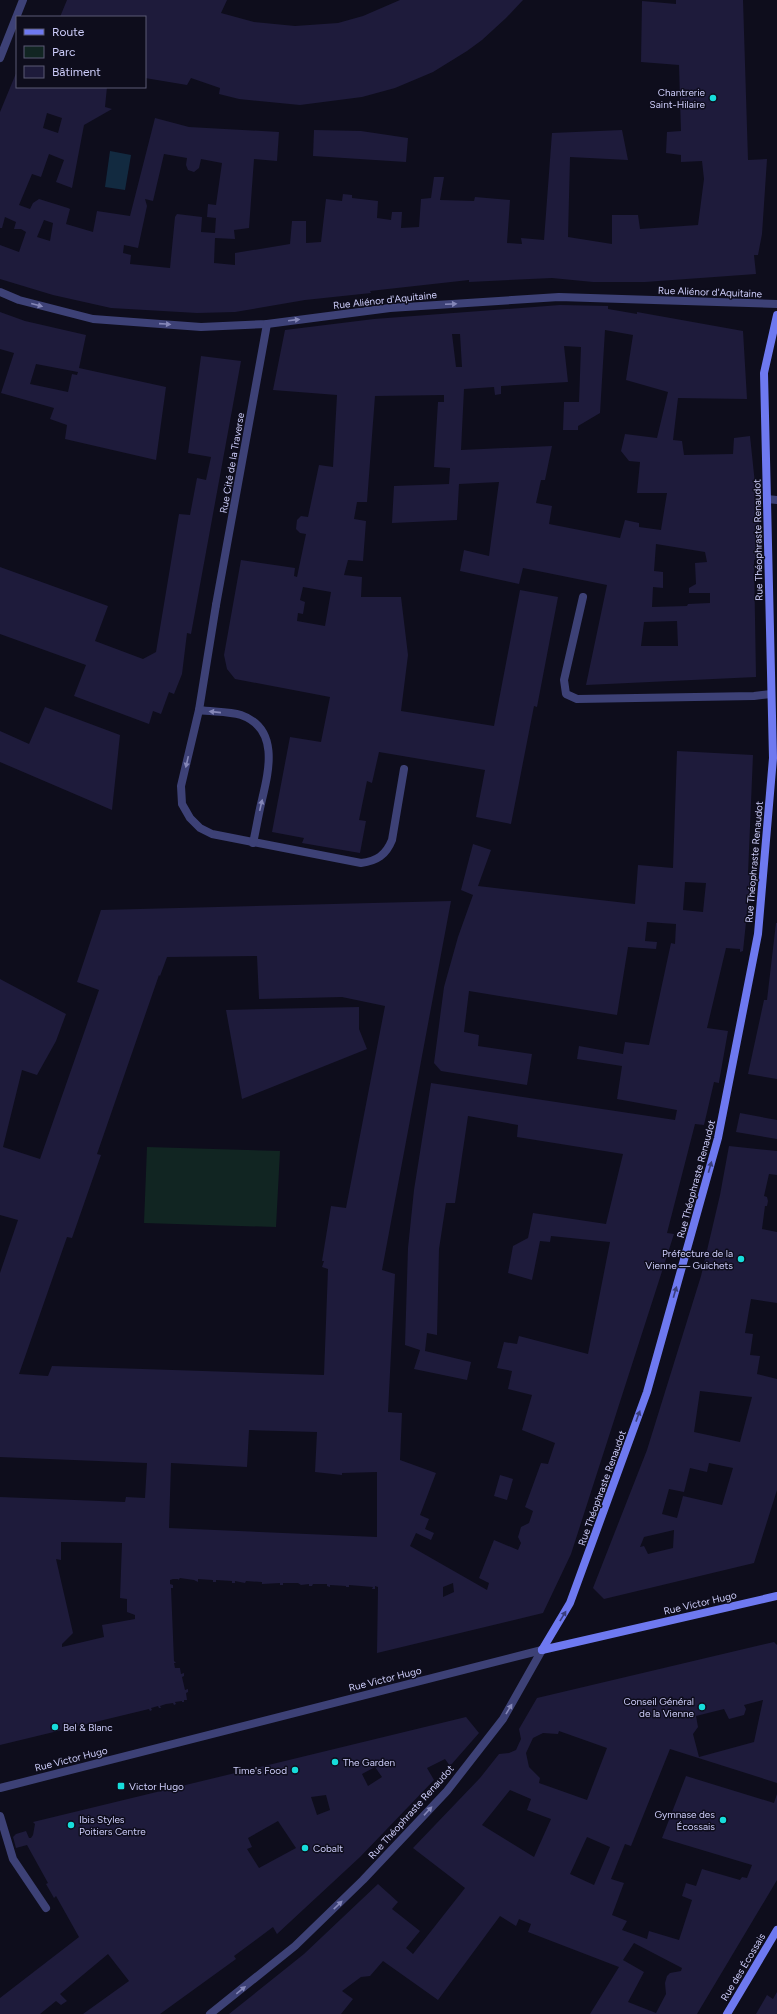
<svg xmlns="http://www.w3.org/2000/svg" width="777" height="2014" viewBox="0 0 777 2014" font-family="Figtree,sans-serif">
	<style>
		.green { fill: #112522 }
		.water { fill: #122a40 }
		.building { fill: #1e1b3b; fill-rule: evenodd }
		.lines { fill: none; stroke-linecap: round; stroke-linejoin: round }
		.lane { stroke: #3d4176; stroke-width: 8 }
		.street { stroke: #3d4176; stroke-width: 8 }
		.secondary { stroke: #6e79f0; stroke-width: 8 }
		.oneway { fill: #8587b8 }
		.oneway2 { fill: #393e7b }
		.poi-dot { fill: #17dddb; stroke: #0e0d1c; stroke-width: 1.5 }
		.labels { text-anchor: middle; dominant-baseline: central; stroke-width: 3; stroke-linejoin: round; paint-order: stroke }
		.poi-label { font-size: 10px; fill: #cdcdfa; stroke: #0e0d1c; text-anchor: end }
		.street-label { font-size: 10px; fill: #cdcdfa; stroke: #0e0d1c }
	</style>
	<rect width="100%" height="100%" fill="#0e0d1c"/>
	<!-- green -->
	<path class="green" d="M 147,1147 L 280,1151 L 276,1227 L 144,1223 Z"/>
	<!-- water -->
	<path class="water" d="M 110,151 L 131,155 L 125,190 L 105,187 Z"/>
	<!-- building -->
	<g class="building">
		<path d="M 67,0 L 227,0 L 221,13 L 254,22 L 295,26 L 338,23 L 363,16 L 400,0 L 523,0 L 506,18 L 482,40 L 467,51 L 433,72 L 395,88 L 362,97 L 300,105 L 239,99 L 219,94 L 220,88 L 191,78 L 187,85 L 145,78 L 145,17 L 60,17 Z"/>
		<path d="M 676,0 L 743,0 L 748,160 L 767,159 L 762,234 L 758,255 L 754,255 L 756,274 L 645,282 L 593,282 L 552,278 L 469,282 L 469,280 L 370,291 L 371,293 L 305,300 L 235,312 L 197,313 L 111,308 L 53,295 L 0,279 L 0,245 L 19,252 L 26,232 L 21,229 L 14,229 L 16,222 L 5,217 L 2,228 L 0,228 L 0,112 L 17,71 L 17,87 L 107,87 L 105,107 L 112,109 L 84,125 L 72,188 L 56,182 L 64,160 L 49,154 L 41,177 L 32,174 L 19,205 L 30,209 L 33,203 L 39,199 L 68,208 L 70,209 L 66,224 L 93,232 L 97,211 L 130,216 L 155,118 L 189,127 L 279,132 L 277,161 L 254,159 L 249,228 L 234,230 L 235,239 L 215,238 L 214,263 L 235,265 L 235,253 L 290,244 L 292,221 L 306,221 L 306,243 L 321,242 L 326,199 L 342,201 L 343,194 L 352,195 L 352,198 L 378,201 L 377,218 L 391,220 L 392,212 L 402,212 L 401,228 L 419,227 L 421,199 L 431,198 L 434,177 L 444,177 L 440,200 L 474,201 L 475,197 L 510,200 L 507,243 L 522,244 L 521,238 L 544,240 L 552,133 L 622,130 L 628,160 L 570,157 L 568,237 L 612,244 L 612,215 L 638,215 L 640,229 L 698,225 L 704,179 L 702,161 L 681,162 L 681,155 L 666,153 L 667,132 L 681,131 L 679,65 L 641,62 L 642,1 L 676,4 ZM 47,113 L 62,118 L 58,133 L 43,128 ZM 164,154 L 187,158 L 186,165 L 188,170 L 194,172 L 199,168 L 201,159 L 222,163 L 216,205 L 208,204 L 207,217 L 216,218 L 215,233 L 201,232 L 202,217 L 177,214 L 175,217 L 170,268 L 130,264 L 131,255 L 123,253 L 124,245 L 138,248 L 147,206 L 145,199 L 153,201 ZM 44,220 L 53,223 L 50,241 L 37,237 Z"/>
		<path d="M 314,130 L 361,131 L 408,138 L 406,162 L 313,156 Z"/>
		<path d="M 560,305 L 608,306 L 608,309 L 637,314 L 637,312 L 743,331 L 747,399 L 678,398 L 673,440 L 682,441 L 684,455 L 733,454 L 734,438 L 750,436 L 759,522 L 758,559 L 754,560 L 756,677 L 586,685 L 607,585 L 523,568 L 519,584 L 460,571 L 464,550 L 489,556 L 499,482 L 459,484 L 457,520 L 392,523 L 394,486 L 449,484 L 450,468 L 434,467 L 438,402 L 444,402 L 444,395 L 375,396 L 367,502 L 357,502 L 354,519 L 366,521 L 363,561 L 348,560 L 344,575 L 362,577 L 361,597 L 401,597 L 408,655 L 401,711 L 494,726 L 520,590 L 558,597 L 537,707 L 534,706 L 511,824 L 476,817 L 485,770 L 379,752 L 372,783 L 367,781 L 359,820 L 366,821 L 360,853 L 302,843 L 304,838 L 272,832 L 290,737 L 321,742 L 330,697 L 235,679 L 227,669 L 224,655 L 241,560 L 295,568 L 294,576 L 297,577 L 306,534 L 300,533 L 296,529 L 297,520 L 301,516 L 308,517 L 319,465 L 333,467 L 337,395 L 273,390 L 285,330 L 374,319 ZM 605,330 L 633,335 L 626,380 L 668,392 L 657,438 L 625,434 L 621,451 L 629,461 L 640,462 L 637,493 L 667,493 L 661,530 L 639,527 L 639,523 L 625,520 L 620,538 L 549,524 L 552,506 L 536,503 L 541,480 L 545,480 L 552,446 L 461,450 L 464,389 L 494,387 L 495,395 L 501,394 L 501,386 L 568,382 L 564,346 L 581,347 L 579,402 L 564,402 L 563,430 L 578,430 L 578,426 L 600,413 ZM 452,334 L 460,334 L 462,367 L 456,367 ZM 656,544 L 705,552 L 707,562 L 695,563 L 696,584 L 689,588 L 689,593 L 710,593 L 710,603 L 688,604 L 687,606 L 652,607 L 653,587 L 663,588 L 663,572 L 654,571 ZM 303,587 L 331,592 L 325,626 L 297,621 L 298,613 L 303,614 L 305,602 L 300,600 ZM 677,621 L 678,646 L 641,646 L 644,622 Z"/>
		<path d="M 0,312 L 25,321 L 86,335 L 79,368 L 166,387 L 156,460 L 65,439 L 67,425 L 50,419 L 54,408 L 1,393 L 14,353 L 0,349 ZM 36,364 L 78,372 L 77,375 L 72,374 L 68,392 L 30,384 Z"/>
		<path d="M 201,356 L 241,361 L 191,634 L 187,633 L 182,674 L 174,694 L 169,692 L 161,714 L 153,711 L 149,724 L 74,696 L 86,665 L 0,634 L 0,567 L 108,606 L 95,641 L 143,659 L 156,652 L 179,514 L 190,515 L 197,478 L 206,480 L 211,457 L 188,453 Z"/>
		<path d="M 45,707 L 120,735 L 112,810 L 0,762 L 0,731 L 29,744 Z"/>
		<path d="M 677,751 L 753,755 L 748,874 L 751,874 L 743,951 L 740,952 L 740,949 L 726,948 L 707,1028 L 728,1031 L 719,1082 L 719,1083 L 714,1082 L 704,1125 L 695,1124 L 667,1233 L 674,1234 L 571,1554 L 543,1613 L 377,1653 L 378,1587 L 375,1586 L 375,1589 L 372,1589 L 373,1587 L 349,1585 L 349,1587 L 346,1587 L 346,1586 L 330,1585 L 330,1587 L 327,1586 L 327,1584 L 313,1584 L 312,1586 L 309,1586 L 309,1584 L 301,1585 L 298,1583 L 283,1583 L 283,1585 L 280,1585 L 280,1583 L 262,1584 L 262,1582 L 246,1581 L 245,1583 L 235,1581 L 235,1583 L 232,1583 L 232,1581 L 216,1580 L 216,1582 L 213,1582 L 213,1580 L 198,1579 L 198,1582 L 194,1580 L 180,1578 L 178,1580 L 178,1579 L 173,1579 L 170,1580 L 170,1584 L 173,1585 L 173,1588 L 171,1588 L 174,1661 L 176,1663 L 174,1663 L 175,1668 L 180,1668 L 181,1674 L 184,1673 L 184,1676 L 182,1677 L 185,1690 L 188,1689 L 188,1692 L 186,1693 L 187,1700 L 184,1700 L 184,1702 L 182,1702 L 182,1701 L 175,1702 L 176,1704 L 174,1705 L 173,1703 L 166,1704 L 160,1706 L 161,1708 L 159,1708 L 158,1706 L 151,1708 L 152,1710 L 150,1711 L 149,1709 L 0,1745 L 0,1497 L 125,1502 L 126,1497 L 145,1498 L 147,1463 L 0,1457 L 0,1273 L 18,1220 L 0,1215 L 0,979 L 66,1014 L 56,1041 L 37,1075 L 22,1070 L 3,1147 L 40,1159 L 99,990 L 77,982 L 101,910 L 451,901 L 382,1270 L 395,1274 L 388,1412 L 402,1413 L 400,1460 L 436,1473 L 420,1515 L 429,1519 L 425,1529 L 434,1533 L 431,1540 L 416,1533 L 410,1546 L 487,1590 L 489,1583 L 479,1578 L 494,1540 L 518,1550 L 521,1543 L 518,1537 L 521,1527 L 529,1523 L 533,1511 L 525,1507 L 541,1463 L 548,1464 L 555,1443 L 522,1430 L 532,1395 L 508,1389 L 512,1371 L 497,1368 L 504,1342 L 517,1344 L 519,1336 L 588,1354 L 610,1242 L 551,1236 L 550,1242 L 540,1241 L 532,1280 L 508,1273 L 513,1246 L 528,1238 L 533,1213 L 606,1224 L 623,1154 L 517,1137 L 518,1125 L 468,1116 L 455,1203 L 446,1203 L 439,1249 L 437,1335 L 427,1333 L 425,1351 L 471,1362 L 467,1380 L 414,1369 L 420,1350 L 405,1345 L 408,1248 L 414,1190 L 431,1083 L 675,1120 L 677,1110 L 617,1099 L 622,1066 L 577,1059 L 579,1046 L 623,1054 L 625,1042 L 649,1045 L 671,943 L 675,944 L 676,924 L 647,922 L 645,941 L 657,942 L 656,949 L 628,947 L 617,1015 L 469,991 L 464,1032 L 479,1035 L 478,1046 L 532,1054 L 527,1085 L 441,1071 L 434,1063 L 444,987 L 458,937 L 473,895 L 461,890 L 473,844 L 491,850 L 478,886 L 635,904 L 638,865 L 673,868 ZM 685,882 L 706,883 L 703,912 L 683,910 ZM 257,956 L 259,999 L 342,997 L 385,1006 L 346,1208 L 331,1206 L 322,1261 L 324,1261 L 322,1267 L 328,1269 L 324,1375 L 52,1366 L 48,1376 L 19,1374 L 67,1237 L 72,1238 L 101,1155 L 97,1154 L 159,975 L 160,976 L 167,957 ZM 249,1430 L 317,1432 L 315,1472 L 342,1475 L 342,1473 L 377,1472 L 377,1537 L 169,1528 L 171,1463 L 247,1467 ZM 61,1542 L 122,1543 L 120,1598 L 127,1599 L 127,1612 L 135,1615 L 135,1619 L 102,1625 L 104,1637 L 62,1647 L 62,1644 L 73,1633 L 56,1559 L 61,1560 ZM 453,1583 L 454,1592 L 443,1597 L 443,1587 Z"/>
		<path d="M 776,923 L 777,923 L 777,1079 L 748,1074 L 764,1000 L 767,1000 Z"/>
		<path d="M 359,1007 L 359,1029 L 367,1049 L 242,1099 L 226,1010 Z"/>
		<path d="M 740,1113 L 777,1120 L 777,1139 L 736,1132 Z"/>
		<path d="M 729,1146 L 777,1151 L 777,1175 L 769,1174 L 764,1196 L 767,1197 L 768,1201 L 767,1206 L 765,1206 L 762,1229 L 777,1232 L 777,1303 L 751,1299 L 745,1333 L 753,1334 L 750,1355 L 760,1356 L 757,1374 L 777,1379 L 777,1490 L 754,1563 L 604,1599 L 593,1588 L 647,1450 L 701,1276 L 720,1195 ZM 700,1391 L 752,1397 L 740,1442 L 694,1432 ZM 709,1463 L 733,1468 L 722,1505 L 683,1496 L 677,1518 L 662,1514 L 669,1489 L 684,1492 L 690,1468 L 707,1472 ZM 674,1530 L 673,1548 L 648,1554 L 644,1546 L 640,1547 L 644,1537 Z"/>
		<path d="M 500,1475 L 513,1479 L 507,1500 L 494,1496 Z"/>
		<path d="M 774,1642 L 777,1645 L 777,1783 L 670,1749 L 631,1846 L 625,1844 L 611,1879 L 624,1883 L 612,1915 L 627,1921 L 622,1930 L 647,1939 L 649,1931 L 679,1940 L 692,1900 L 682,1896 L 686,1883 L 696,1886 L 702,1869 L 740,1880 L 742,1877 L 747,1878 L 752,1865 L 662,1838 L 686,1776 L 774,1803 L 777,1794 L 777,1880 L 697,2014 L 590,2014 L 619,1967 L 528,1932 L 531,1924 L 519,1919 L 516,1926 L 500,1916 L 438,2000 L 383,1961 L 370,1976 L 361,1977 L 342,1991 L 353,1999 L 341,2014 L 229,2014 L 304,1954 L 378,1884 L 398,1902 L 392,1909 L 420,1931 L 406,1948 L 413,1954 L 465,1888 L 413,1848 L 480,1778 L 499,1754 L 509,1753 L 516,1750 L 521,1739 L 519,1729 L 537,1698 ZM 763,1700 L 754,1742 L 699,1757 L 693,1734 L 698,1727 L 696,1716 L 724,1709 L 729,1719 L 744,1715 L 746,1709 L 744,1705 ZM 559,1731 L 607,1748 L 587,1800 L 539,1783 L 540,1778 L 529,1767 L 526,1753 L 533,1738 L 543,1733 L 558,1734 ZM 510,1790 L 531,1799 L 527,1810 L 551,1819 L 534,1857 L 482,1825 ZM 587,1837 L 610,1847 L 594,1885 L 570,1874 ZM 634,1943 L 682,1968 L 681,1971 L 670,1973 L 667,1976 L 665,1983 L 666,1994 L 656,2013 L 628,2002 L 644,1972 L 623,1960 Z"/>
		<path d="M 466,1717 L 479,1733 L 450,1766 L 445,1759 L 427,1768 L 434,1780 L 360,1857 L 277,1934 L 273,1927 L 234,1956 L 236,1959 L 160,2014 L 83,2014 L 129,1981 L 108,1954 L 60,1994 L 67,2001 L 61,2005 L 56,2001 L 40,2014 L 0,2014 L 0,1998 L 79,1937 L 56,1896 L 54,1898 L 46,1884 L 48,1883 L 27,1845 L 16,1848 L 13,1837 L 16,1834 L 26,1831 L 29,1838 L 31,1838 L 33,1835 L 35,1824 L 33,1822 ZM 375,1767 L 382,1777 L 368,1786 L 362,1774 ZM 326,1795 L 330,1810 L 317,1815 L 311,1797 ZM 278,1821 L 296,1848 L 259,1868 L 247,1849 L 252,1847 L 248,1838 Z"/>
		<path d="M 777,1992 L 777,2014 L 756,2014 L 767,1995 L 773,1999 Z"/>
	</g>
	<g class="lines">
		<!-- lane -->
		<g class="lane">
			<path d="M 767,499 L 777,500"/>
			<path d="M 583,597 L 564,680 L 566,694 L 577,699 L 754,696 L 771,694"/>
			<path d="M 216,605 L 199,710 L 181,786 L 182,804 L 190,818 L 200,828 L 212,834 L 361,863 C 377,861 386,855 392,840 L 404,769"/>
			<path d="M 199,710 C 212,712 229,711 241,715 C 281,729 268,774 261,804 C 258,817 256,830 253,843"/>
			<path d="M 0,1816 L 13,1859 L 46,1908"/>
		</g>
		<!-- street -->
		<g class="street">
			<path d="M 0,58 L 23,0"/>
			<path d="M 0,292 L 19,300 L 93,319 L 201,327 L 267,324 L 390,308 L 559,297 L 777,304"/>
			<path d="M 216,605 L 267,324"/>
			<path d="M 0,1788 L 542,1650"/>
			<path d="M 210,2014 L 295,1946 L 363,1880 L 447,1791 L 503,1719 L 542,1650"/>
		</g>
		<!-- secondary -->
		<g class="secondary">
			<path d="M 542,1650 L 570,1603 L 647,1392 L 718,1138 L 758,934 L 773,758 L 764,373 L 777,315"/>
			<path d="M 542,1650 L 777,1596"/>
			<path d="M 727,2014 L 777,1930"/>
		</g>
	</g>
	<!-- one-way arrows -->
	<defs><path id="oneway-solid" d="M-6-.8H1V-3.2L6.5 0L1 3.2V.8H-6Z"/></defs>
	<g class="oneway">
		<use href="#oneway-solid" transform="translate(451 304) rotate(-3)"/>
		<use href="#oneway-solid" transform="translate(37 305) rotate(15)"/>
		<use href="#oneway-solid" transform="translate(294 320) rotate(-7)"/>
		<use href="#oneway-solid" transform="translate(165 324) rotate(4)"/>
		<use href="#oneway-solid" transform="translate(215 712) rotate(-174)"/>
		<use href="#oneway-solid" transform="translate(187 762) rotate(103)"/>
		<use href="#oneway-solid" transform="translate(261 805) rotate(-77)"/>
		<use href="#oneway-solid" transform="translate(509 1709) rotate(-59)"/>
		<use href="#oneway-solid" transform="translate(428 1811) rotate(-47)"/>
		<use href="#oneway-solid" transform="translate(338 1905) rotate(-44)"/>
		<use href="#oneway-solid" transform="translate(241 1990) rotate(-39)"/>
	</g>
	<g class="oneway2">
		<use href="#oneway-solid" transform="translate(710 1167) rotate(-74)"/>
		<use href="#oneway-solid" transform="translate(675 1292) rotate(-74)"/>
		<use href="#oneway-solid" transform="translate(638 1416) rotate(-70)"/>
		<use href="#oneway-solid" transform="translate(563 1616) rotate(-59)"/>
	</g>
	<!-- markers -->
	<g class="poi-dot">
		<circle cx="713" cy="98" r="4"/>
		<circle cx="741" cy="1259" r="4"/>
		<circle cx="702" cy="1707" r="4"/>
		<circle cx="55" cy="1727" r="4"/>
		<circle cx="335" cy="1762" r="4"/>
		<circle cx="295" cy="1770" r="4"/>
		<rect x="117" y="1782" width="8" height="8" rx="2"/>
		<circle cx="723" cy="1820" r="4"/>
		<circle cx="71" cy="1825" r="4"/>
		<circle cx="305" cy="1848" r="4"/>
	</g>
	<g class="labels">
		<!-- poi labels -->
		<g class="poi-label">
			<text x="705" y="92">Chantrerie<tspan x="705" dy="12">Saint-Hilaire</tspan></text>
			<text x="733" y="1253">Préfecture de la<tspan x="733" dy="12">Vienne — Guichets</tspan></text>
			<text x="694" y="1701">Conseil Général<tspan x="694" dy="12">de la Vienne</tspan></text>
			<text x="63" y="1727" text-anchor="start">Bel &amp; Blanc</text>
			<text x="343" y="1762" text-anchor="start">The Garden</text>
			<text x="287" y="1770">Time's Food</text>
			<text x="129" y="1786" text-anchor="start">Victor Hugo</text>
			<text x="715" y="1814">Gymnase des<tspan x="715" dy="12">Écossais</tspan></text>
			<text x="79" y="1819" text-anchor="start">Ibis Styles<tspan x="79" dy="12">Poitiers Centre</tspan></text>
			<text x="313" y="1848" text-anchor="start">Cobalt</text>
		</g>
		<!-- street labels -->
		<g class="street-label">
			<text transform="translate(710 292) rotate(2)">Rue Aliénor d'Aquitaine</text>
			<text transform="translate(385 300) rotate(-6)">Rue Aliénor d'Aquitaine</text>
			<text transform="translate(232 463) rotate(-80)">Rue Cité de la Traverse</text>
			<text transform="translate(758 540) rotate(-91)">Rue Théophraste Renaudot</text>
			<text transform="translate(754 862) rotate(-85)">Rue Théophraste Renaudot</text>
			<text transform="translate(696 1179) rotate(-75)">Rue Théophraste Renaudot</text>
			<text transform="translate(602 1488) rotate(-70)">Rue Théophraste Renaudot</text>
			<text transform="translate(700 1603) rotate(-13)">Rue Victor Hugo</text>
			<text transform="translate(385 1679) rotate(-14)">Rue Victor Hugo</text>
			<text transform="translate(71 1759) rotate(-14)">Rue Victor Hugo</text>
			<text transform="translate(411 1812) rotate(-48)">Rue Théophraste Renaudot</text>
			<text transform="translate(743 1967) rotate(-59)">Rue des Écossais</text>
		</g>
	</g>
	<!-- legend -->
	<rect x="16" y="16" width="130" height="72" fill="#0e0d1c" stroke="#5a5a75"/>
	<rect x="24" y="29" width="20" height="6" fill="#6e79f0" stroke="#5a5a75"/>
	<text x="52" y="36" font-size="12" fill="#cdcdfa">Route</text>
	<rect x="24" y="46" width="20" height="12" fill="#112522" stroke="#5a5a75"/>
	<text x="52" y="56" font-size="12" fill="#cdcdfa">Parc</text>
	<rect x="24" y="66" width="20" height="12" fill="#1e1b3b" stroke="#5a5a75"/>
	<text x="52" y="76" font-size="12" fill="#cdcdfa">Bâtiment</text>
</svg>
